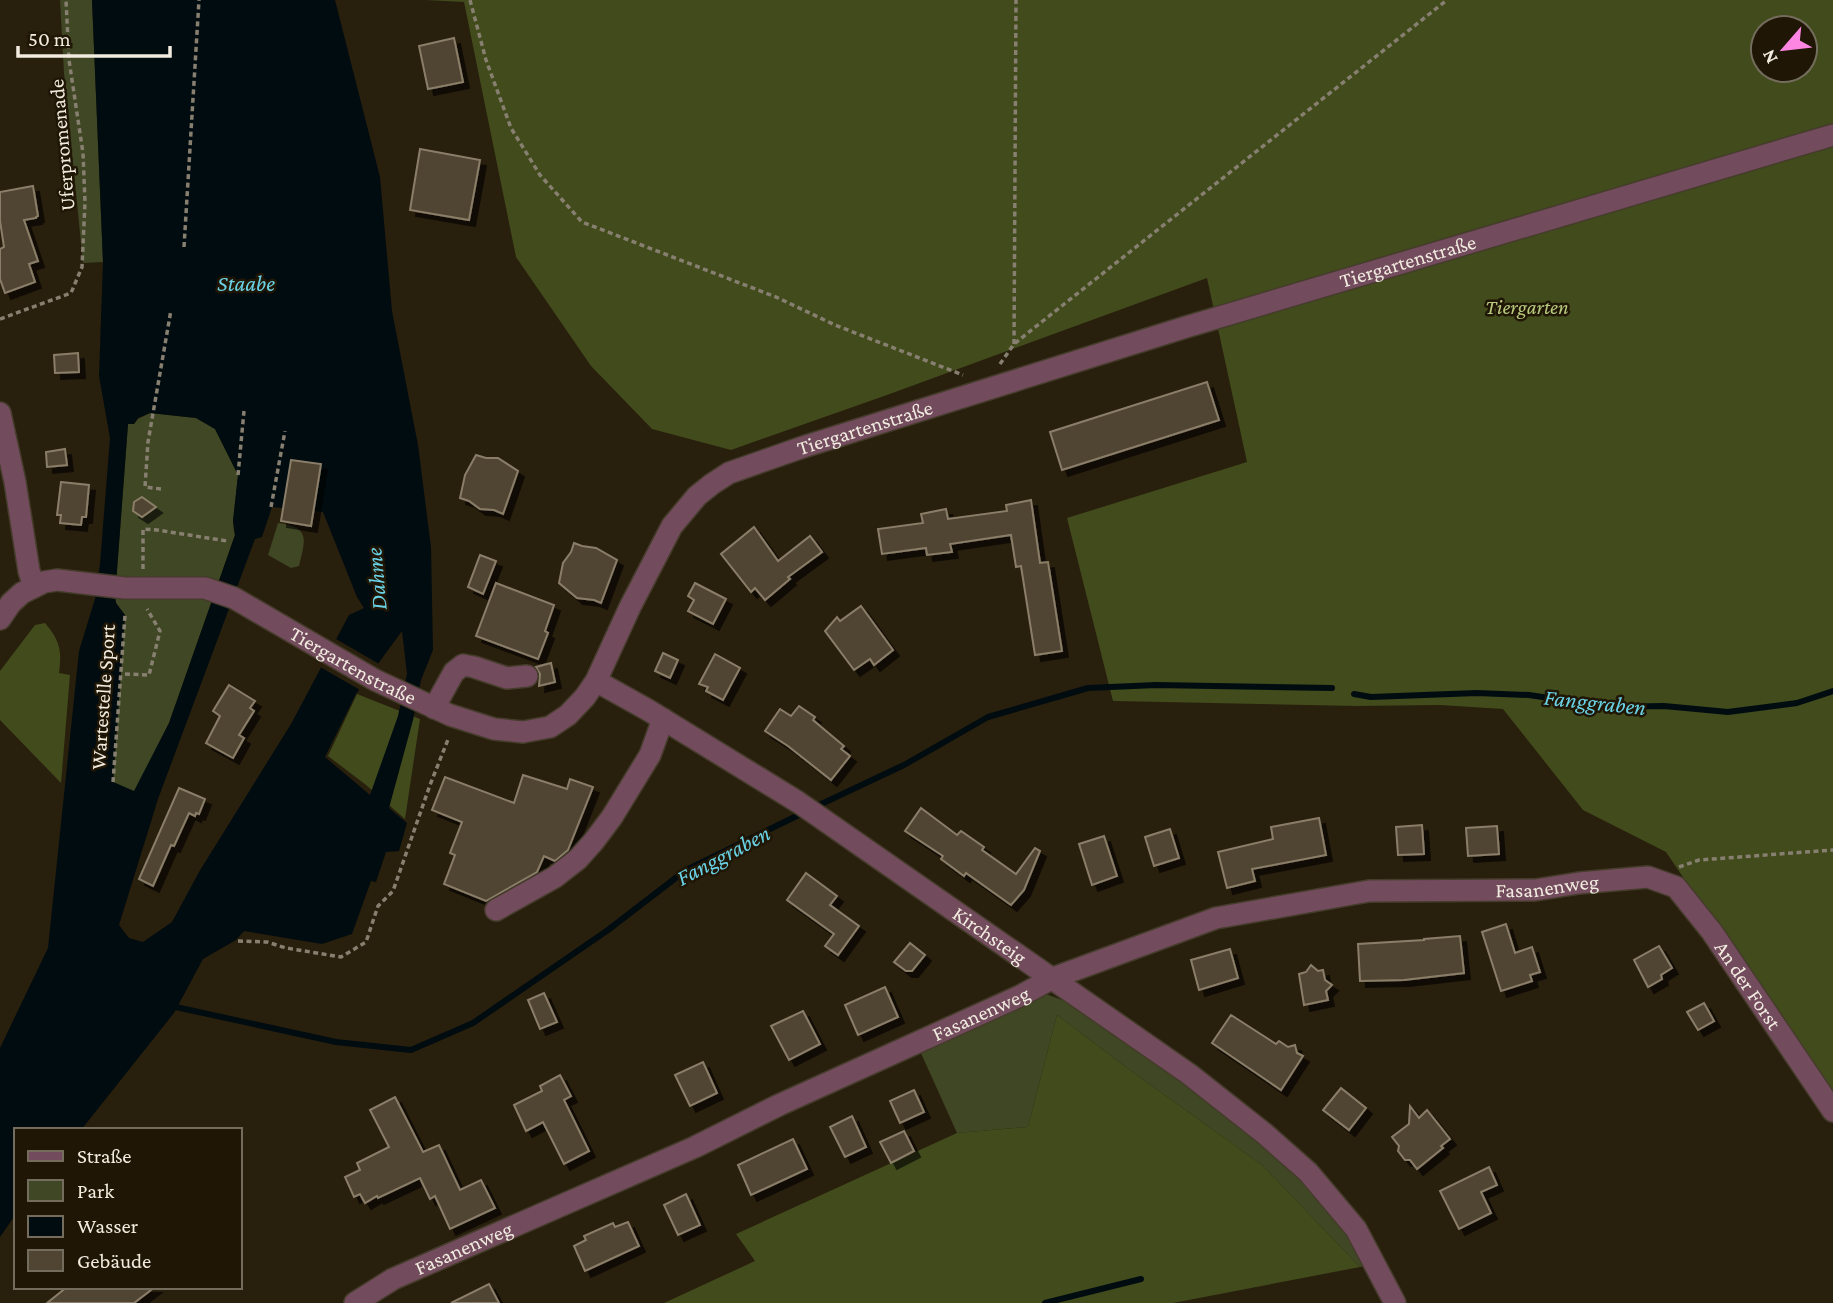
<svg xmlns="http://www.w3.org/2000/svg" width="1833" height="1303" viewBox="0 0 1833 1303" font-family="'Crimson Pro',serif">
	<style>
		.green { fill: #3f4724 }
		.forest { fill: #414b1c; fill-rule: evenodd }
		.water { fill: #000c10; fill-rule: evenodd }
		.pier { fill: #291f0d }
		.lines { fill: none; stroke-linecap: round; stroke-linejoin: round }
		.stream { stroke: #000c10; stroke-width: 6 }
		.building { fill: #504532; stroke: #8a7e69; stroke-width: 2; filter: url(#shadow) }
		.minor-casing { stroke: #453c2b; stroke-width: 24 }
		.path { stroke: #877f70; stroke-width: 3.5; stroke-dasharray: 5 3.5; stroke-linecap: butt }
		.minor { stroke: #724b5d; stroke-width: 21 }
		.labels { text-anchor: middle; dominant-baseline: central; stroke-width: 5; stroke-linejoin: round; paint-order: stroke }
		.street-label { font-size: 21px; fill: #f2ece0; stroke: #201605 }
		.park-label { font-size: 21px; font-style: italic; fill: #b7ca7f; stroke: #201605 }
		.water-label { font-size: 23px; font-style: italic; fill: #6ad2e6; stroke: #201605 }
	</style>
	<defs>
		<filter id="shadow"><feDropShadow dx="6" dy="6" stdDeviation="0" flood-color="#0009"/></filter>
	</defs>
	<rect width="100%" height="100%" fill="#291f0d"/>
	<!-- green -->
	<g class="green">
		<path d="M 60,0 L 92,0 L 103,262 L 83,263 L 64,73 Z"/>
		<path d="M 150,413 L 196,418 L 215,429 L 238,475 L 233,521 L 234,532 L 235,535 L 169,723 L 135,792 L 113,782 L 125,615 L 116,603 L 115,597 L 128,424 L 134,424 L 138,419 Z"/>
		<path d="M 278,523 C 310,527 306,539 299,566 L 291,568 L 268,555 Z"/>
		<path d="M 1046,994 L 1070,1003 L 1212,1103 L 1280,1158 L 1333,1212 L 1371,1265 L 1360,1267 L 1262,1165 L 1127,1068 L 1057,1015 L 1028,1127 L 957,1133 L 920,1051 L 1021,1003 Z"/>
	</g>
	<!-- forest -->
	<g class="forest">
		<path d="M 425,0 L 1833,0 L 1833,1099 L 1666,852 L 1583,810 L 1503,709 L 1440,705 L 1357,706 L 1113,701 L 1067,518 L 1247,462 L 1207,278 L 887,395 L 731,450 L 652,429 L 591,366 L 516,257 L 464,2 ZM 1763,28 L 1805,28 L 1805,70 L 1763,70 Z"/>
		<path d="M 45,623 C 60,641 62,650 59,673 L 70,675 L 61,783 L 0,720 L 0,671 L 35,625 Z"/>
		<path d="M 357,694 L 420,719 L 405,819 L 366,785 L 328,756 Z"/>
		<path d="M 1057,1015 L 1127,1068 L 1262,1165 L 1360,1267 L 1173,1303 L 664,1303 L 755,1261 L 736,1234 L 957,1133 L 1028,1127 Z"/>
	</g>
	<!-- water -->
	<path class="water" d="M 92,0 L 335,0 L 380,177 L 392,311 L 418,445 L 431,547 L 433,650 L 421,680 L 413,720 L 389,808 L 407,823 L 399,851 L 386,852 L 376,882 L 371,881 L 352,934 L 322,944 L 244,931 L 236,940 L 203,959 L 174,1013 L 81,1130 L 16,1130 L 16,1214 L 0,1237 L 0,1048 L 48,948 L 79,651 L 95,599 L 100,564 L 110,438 L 99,376 L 103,262 ZM 150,413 L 196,418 L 215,429 L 238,475 L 233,521 L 235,535 L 169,723 L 134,791 L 113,782 L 125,615 L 116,603 L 115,597 L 128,424 L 134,424 L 138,418 ZM 272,507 L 323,512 L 357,597 L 364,608 L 349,615 L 291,724 L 199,872 L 172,922 L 143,942 L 129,938 L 119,925 L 158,799 L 255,539 L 262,537 ZM 402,631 L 407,674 L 398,716 L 370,795 L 325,757 L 356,694 Z"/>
	<!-- pier -->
	<path class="pier" d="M 336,639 L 381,665 L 362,691 L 320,667 Z"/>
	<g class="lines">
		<!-- stream -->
		<g class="stream">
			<path d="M 1354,694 L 1371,697 L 1477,693 L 1529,695 L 1609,707 L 1664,706 L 1728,712 L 1797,703 L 1833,691"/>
			<path d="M 815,807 L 904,765 L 988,717 L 1088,688 L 1156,685 L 1332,688"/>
			<path d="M 171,1006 L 336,1042 L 411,1050 L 473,1023 L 608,930 L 686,870 L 805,812"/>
			<path d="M 1045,1303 L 1141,1279"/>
		</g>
	</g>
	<!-- building -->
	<g class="building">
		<path d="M 454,38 L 463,82 L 428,89 L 419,46 Z"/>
		<path d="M 420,149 L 480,160 L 469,220 L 410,210 Z"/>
		<path d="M 33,186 L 38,216 L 36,217 L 36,218 L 24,220 L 38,261 L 29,264 L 35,282 L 5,293 L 0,279 L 0,249 L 4,247 L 0,221 L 0,192 Z"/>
		<path d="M 78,353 L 79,372 L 55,373 L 54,355 Z"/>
		<path d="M 1207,382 L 1219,420 L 1062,470 L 1050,432 Z"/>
		<path d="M 65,449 L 67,465 L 47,467 L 46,452 Z"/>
		<path d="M 476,455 L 486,458 L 498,458 L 518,471 L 503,514 L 494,510 L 480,509 L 469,501 L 460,498 L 465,475 Z"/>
		<path d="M 291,460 L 321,464 L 311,526 L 281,521 Z"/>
		<path d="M 61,482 L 89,485 L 86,517 L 82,517 L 81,525 L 60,523 L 61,515 L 57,515 Z"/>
		<path d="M 142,497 L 156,507 L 142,517 L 133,511 L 134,502 Z"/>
		<path d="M 1031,500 L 1040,563 L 1048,562 L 1062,651 L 1035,655 L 1021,566 L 1016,567 L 1011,535 L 950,544 L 952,552 L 927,555 L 926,548 L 882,554 L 878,529 L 923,523 L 921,514 L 946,509 L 948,519 L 1007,511 L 1006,505 Z"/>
		<path d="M 754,527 L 778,561 L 810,536 L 822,552 L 788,577 L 790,579 L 765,600 L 755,588 L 751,592 L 721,554 Z"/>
		<path d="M 574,543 L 582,546 L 596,548 L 617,560 L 601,603 L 594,600 L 577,598 L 559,583 L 563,563 L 571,552 Z"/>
		<path d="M 480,555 L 496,561 L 483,594 L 468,587 Z"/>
		<path d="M 496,583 L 554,605 L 545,631 L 548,633 L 538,659 L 476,636 Z"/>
		<path d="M 695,583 L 726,599 L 713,624 L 688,611 L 694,600 L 688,596 Z"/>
		<path d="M 861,606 L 893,650 L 874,665 L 870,659 L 854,670 L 825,631 L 837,617 L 840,621 Z"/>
		<path d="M 663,653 L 678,660 L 670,678 L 655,671 Z"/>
		<path d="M 715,654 L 740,668 L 723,700 L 706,691 L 708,687 L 699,684 Z"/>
		<path d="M 551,663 L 555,682 L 539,686 L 540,674 L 536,667 Z"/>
		<path d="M 229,685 L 255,701 L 250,708 L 254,711 L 239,735 L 244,738 L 233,758 L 206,743 L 220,716 L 213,711 Z"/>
		<path d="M 799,706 L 815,717 L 813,720 L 844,746 L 841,749 L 850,756 L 831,780 L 788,746 L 765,731 L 780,709 L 791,716 Z"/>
		<path d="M 523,775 L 567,789 L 570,779 L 593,787 L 568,850 L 555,861 L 544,856 L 537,872 L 486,901 L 444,884 L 455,855 L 450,853 L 462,822 L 432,810 L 445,777 L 514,803 Z"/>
		<path d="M 179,788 L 205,799 L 199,814 L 196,813 L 195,816 L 189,813 L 174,846 L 171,845 L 153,886 L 139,879 Z"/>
		<path d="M 921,808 L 957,835 L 961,831 L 984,847 L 982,850 L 1016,874 L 1035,848 L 1040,851 L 1024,890 L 1011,905 L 966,873 L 964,876 L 941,859 L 943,856 L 905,831 Z"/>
		<path d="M 1319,818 L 1326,855 L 1252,869 L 1255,881 L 1227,888 L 1218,852 L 1273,839 L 1271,827 Z"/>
		<path d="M 1422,825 L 1424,854 L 1398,855 L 1396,827 Z"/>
		<path d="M 1497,826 L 1499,854 L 1468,856 L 1466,828 Z"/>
		<path d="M 1170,829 L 1179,858 L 1154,866 L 1145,837 Z"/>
		<path d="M 1104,836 L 1117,876 L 1092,885 L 1079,844 Z"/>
		<path d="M 806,873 L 837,896 L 830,905 L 859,926 L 838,955 L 825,946 L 834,934 L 787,900 Z"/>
		<path d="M 1506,924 L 1515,953 L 1532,947 L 1540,972 L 1530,975 L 1532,981 L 1501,991 L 1482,932 Z"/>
		<path d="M 1460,936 L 1464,973 L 1404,980 L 1360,981 L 1358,944 L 1424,940 L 1424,939 Z"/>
		<path d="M 910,943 L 925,955 L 912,971 L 906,971 L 894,962 Z"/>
		<path d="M 1659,946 L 1672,968 L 1661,975 L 1662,979 L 1648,987 L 1634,960 Z"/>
		<path d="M 1230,949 L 1238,978 L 1199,990 L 1191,960 Z"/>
		<path d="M 1311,965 L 1318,971 L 1323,970 L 1325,980 L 1332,985 L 1326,991 L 1328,1000 L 1304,1005 L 1299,974 L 1306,972 Z"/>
		<path d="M 885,987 L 898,1017 L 858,1035 L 845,1005 Z"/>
		<path d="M 544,993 L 557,1022 L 540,1029 L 528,1000 Z"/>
		<path d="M 1704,1003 L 1714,1021 L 1698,1030 L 1687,1012 Z"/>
		<path d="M 803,1011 L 820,1044 L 789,1060 L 771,1026 Z"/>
		<path d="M 1231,1015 L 1276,1044 L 1279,1041 L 1288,1047 L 1295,1045 L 1297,1053 L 1303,1056 L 1281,1090 L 1212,1043 Z"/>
		<path d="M 703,1062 L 717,1093 L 690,1106 L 675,1075 Z"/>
		<path d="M 560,1075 L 571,1096 L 564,1100 L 589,1151 L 564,1164 L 543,1122 L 526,1131 L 514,1105 L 542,1091 L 540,1086 Z"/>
		<path d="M 1341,1088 L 1366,1108 L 1349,1130 L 1323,1110 Z"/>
		<path d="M 914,1090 L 924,1112 L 900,1123 L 890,1101 Z"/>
		<path d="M 395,1097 L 423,1152 L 439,1145 L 460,1190 L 481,1180 L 495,1208 L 450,1229 L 435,1196 L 430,1199 L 420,1178 L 378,1198 L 377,1196 L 365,1203 L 360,1194 L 354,1197 L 345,1177 L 360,1170 L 357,1163 L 389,1147 L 370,1110 Z"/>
		<path d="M 1410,1106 L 1419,1118 L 1427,1110 L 1450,1139 L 1441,1146 L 1443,1148 L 1417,1169 L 1410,1160 L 1405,1160 L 1398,1151 L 1399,1146 L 1392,1137 L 1409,1124 Z"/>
		<path d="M 852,1116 L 866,1147 L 845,1157 L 830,1127 Z"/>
		<path d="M 904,1131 L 914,1151 L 891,1163 L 880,1142 Z"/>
		<path d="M 793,1139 L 807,1169 L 751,1195 L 738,1165 Z"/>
		<path d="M 1489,1167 L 1497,1185 L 1481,1192 L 1491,1213 L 1459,1229 L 1440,1191 Z"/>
		<path d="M 686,1194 L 700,1225 L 678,1235 L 664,1205 Z"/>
		<path d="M 628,1222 L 639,1246 L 585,1271 L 574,1246 L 586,1240 L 584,1236 L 613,1223 L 615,1227 Z"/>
		<path d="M 489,1284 L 499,1303 L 451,1303 Z"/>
		<path d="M 67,1287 L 155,1287 L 134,1303 L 47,1303 Z"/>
	</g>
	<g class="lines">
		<!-- minor casing -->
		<g class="minor-casing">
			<g id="minor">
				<path d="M 0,413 L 15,482 L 29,571 L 34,587"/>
				<path id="s1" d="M 0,619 L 11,603 L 22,593 L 44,582 L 57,580 L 125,588 L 205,588 L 234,598 L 375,680 L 450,715 L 494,729 L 523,732 L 550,727 L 568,715 L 585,697 L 596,681 L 630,607 L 672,526 L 697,496 L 712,484 L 729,473 L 803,447 L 1186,327 L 1833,135"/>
				<path id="s2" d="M 596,681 L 648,710 L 798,802 L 1189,1074 L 1265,1134 L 1308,1172 L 1356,1229 L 1395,1303"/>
				<path d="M 434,708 L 454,672 L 463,665 L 474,667 L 507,678 L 527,676"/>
				<path d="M 496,910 L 555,877 L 578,859 L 594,841 L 612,817 L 650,755 L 663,719"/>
				<path id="s3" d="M 355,1303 L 393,1279 L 695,1147 L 779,1105 L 1020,996 L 1053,978 L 1216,918 L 1369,891 L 1535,890 L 1579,883 L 1648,877 L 1676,887 L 1712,932 L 1833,1111"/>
			</g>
		</g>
		<!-- path -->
		<g class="path">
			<path d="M 470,0 L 486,60 L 511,128 L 540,175 L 582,222 L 776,297 L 835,325 L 963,375"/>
			<path d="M 184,247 L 199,0"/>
			<path d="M 0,319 L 71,293 L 82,267 L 85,202 L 83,153 L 69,60 L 66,0"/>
			<path d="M 1014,344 L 1016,0"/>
			<path d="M 1000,364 L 1014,344 L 1034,328 L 1447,0"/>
			<path d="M 238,475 L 244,411"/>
			<path d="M 161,489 L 145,487 L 148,442 L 171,310"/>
			<path d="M 271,507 L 285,431"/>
			<path d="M 143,569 L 143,529 L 157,530 L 227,541"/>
			<path d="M 125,674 L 149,675 L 160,631 L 147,609"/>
			<path d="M 113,782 L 125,615"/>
			<path d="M 1679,867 L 1699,860 L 1833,850"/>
			<path d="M 238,941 L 267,942 L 286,948 L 341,957 L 366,942 L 378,906 L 393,891 L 430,785 L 449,737"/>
		</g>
		<!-- minor -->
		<use href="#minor" class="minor"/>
	</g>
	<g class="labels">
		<!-- street labels -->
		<g class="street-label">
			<text transform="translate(62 145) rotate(-95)">Uferpromenade</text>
			<text stroke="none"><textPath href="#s1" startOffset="1628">Tiergartenstraße</textPath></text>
			<text stroke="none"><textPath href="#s1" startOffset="1060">Tiergartenstraße</textPath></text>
			<text stroke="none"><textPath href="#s1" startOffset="388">Tiergartenstraße</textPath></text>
			<text transform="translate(103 697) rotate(-86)">Wartestelle Sport</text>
			<text stroke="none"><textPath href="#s3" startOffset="1278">Fasanenweg</textPath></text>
			<text stroke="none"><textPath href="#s2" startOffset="469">Kirchsteig</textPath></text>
			<text stroke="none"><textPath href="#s3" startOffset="1531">An der Forst</textPath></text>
			<text stroke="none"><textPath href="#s3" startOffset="690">Fasanenweg</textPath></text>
			<text stroke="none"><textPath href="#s3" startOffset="122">Fasanenweg</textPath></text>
		</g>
		<!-- park labels -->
		<g class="park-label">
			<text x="1527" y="307">Tiergarten</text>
		</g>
		<!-- water labels -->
		<g class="water-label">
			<text x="246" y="283">Staabe</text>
			<text transform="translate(376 579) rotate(-95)">Dahme</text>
			<text transform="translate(1595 702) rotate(6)">Fanggraben</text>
			<text transform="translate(723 855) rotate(-28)">Fanggraben</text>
		</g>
	</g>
	<!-- legend -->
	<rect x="14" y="1128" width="228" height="161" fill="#201605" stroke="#746c5d" stroke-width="2"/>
	<rect x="28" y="1151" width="35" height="10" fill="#724b5d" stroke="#746c5d" stroke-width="2"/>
	<text x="77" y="1163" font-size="21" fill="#f2ece0">Straße</text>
	<rect x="28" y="1180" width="35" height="21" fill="#3f4724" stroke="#746c5d" stroke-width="2"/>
	<text x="77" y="1198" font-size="21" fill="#f2ece0">Park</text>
	<rect x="28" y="1216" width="35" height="21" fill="#000c10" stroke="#746c5d" stroke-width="2"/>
	<text x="77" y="1233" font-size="21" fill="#f2ece0">Wasser</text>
	<rect x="28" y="1250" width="35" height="21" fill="#504532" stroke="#746c5d" stroke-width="2"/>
	<text x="77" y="1268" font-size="21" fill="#f2ece0">Gebäude</text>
	<!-- north arrow -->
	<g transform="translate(1784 49) rotate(242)"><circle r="33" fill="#201605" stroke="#746c5d" stroke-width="2"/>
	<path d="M0-5L12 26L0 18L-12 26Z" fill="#fd86e2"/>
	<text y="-10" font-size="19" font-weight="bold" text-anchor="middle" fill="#f2ece0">N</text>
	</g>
	<!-- scale -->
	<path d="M18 46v10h152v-10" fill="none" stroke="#f2ece0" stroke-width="3.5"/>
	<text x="28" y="46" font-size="21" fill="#f2ece0" stroke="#201605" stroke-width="5" paint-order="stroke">50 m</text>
</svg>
